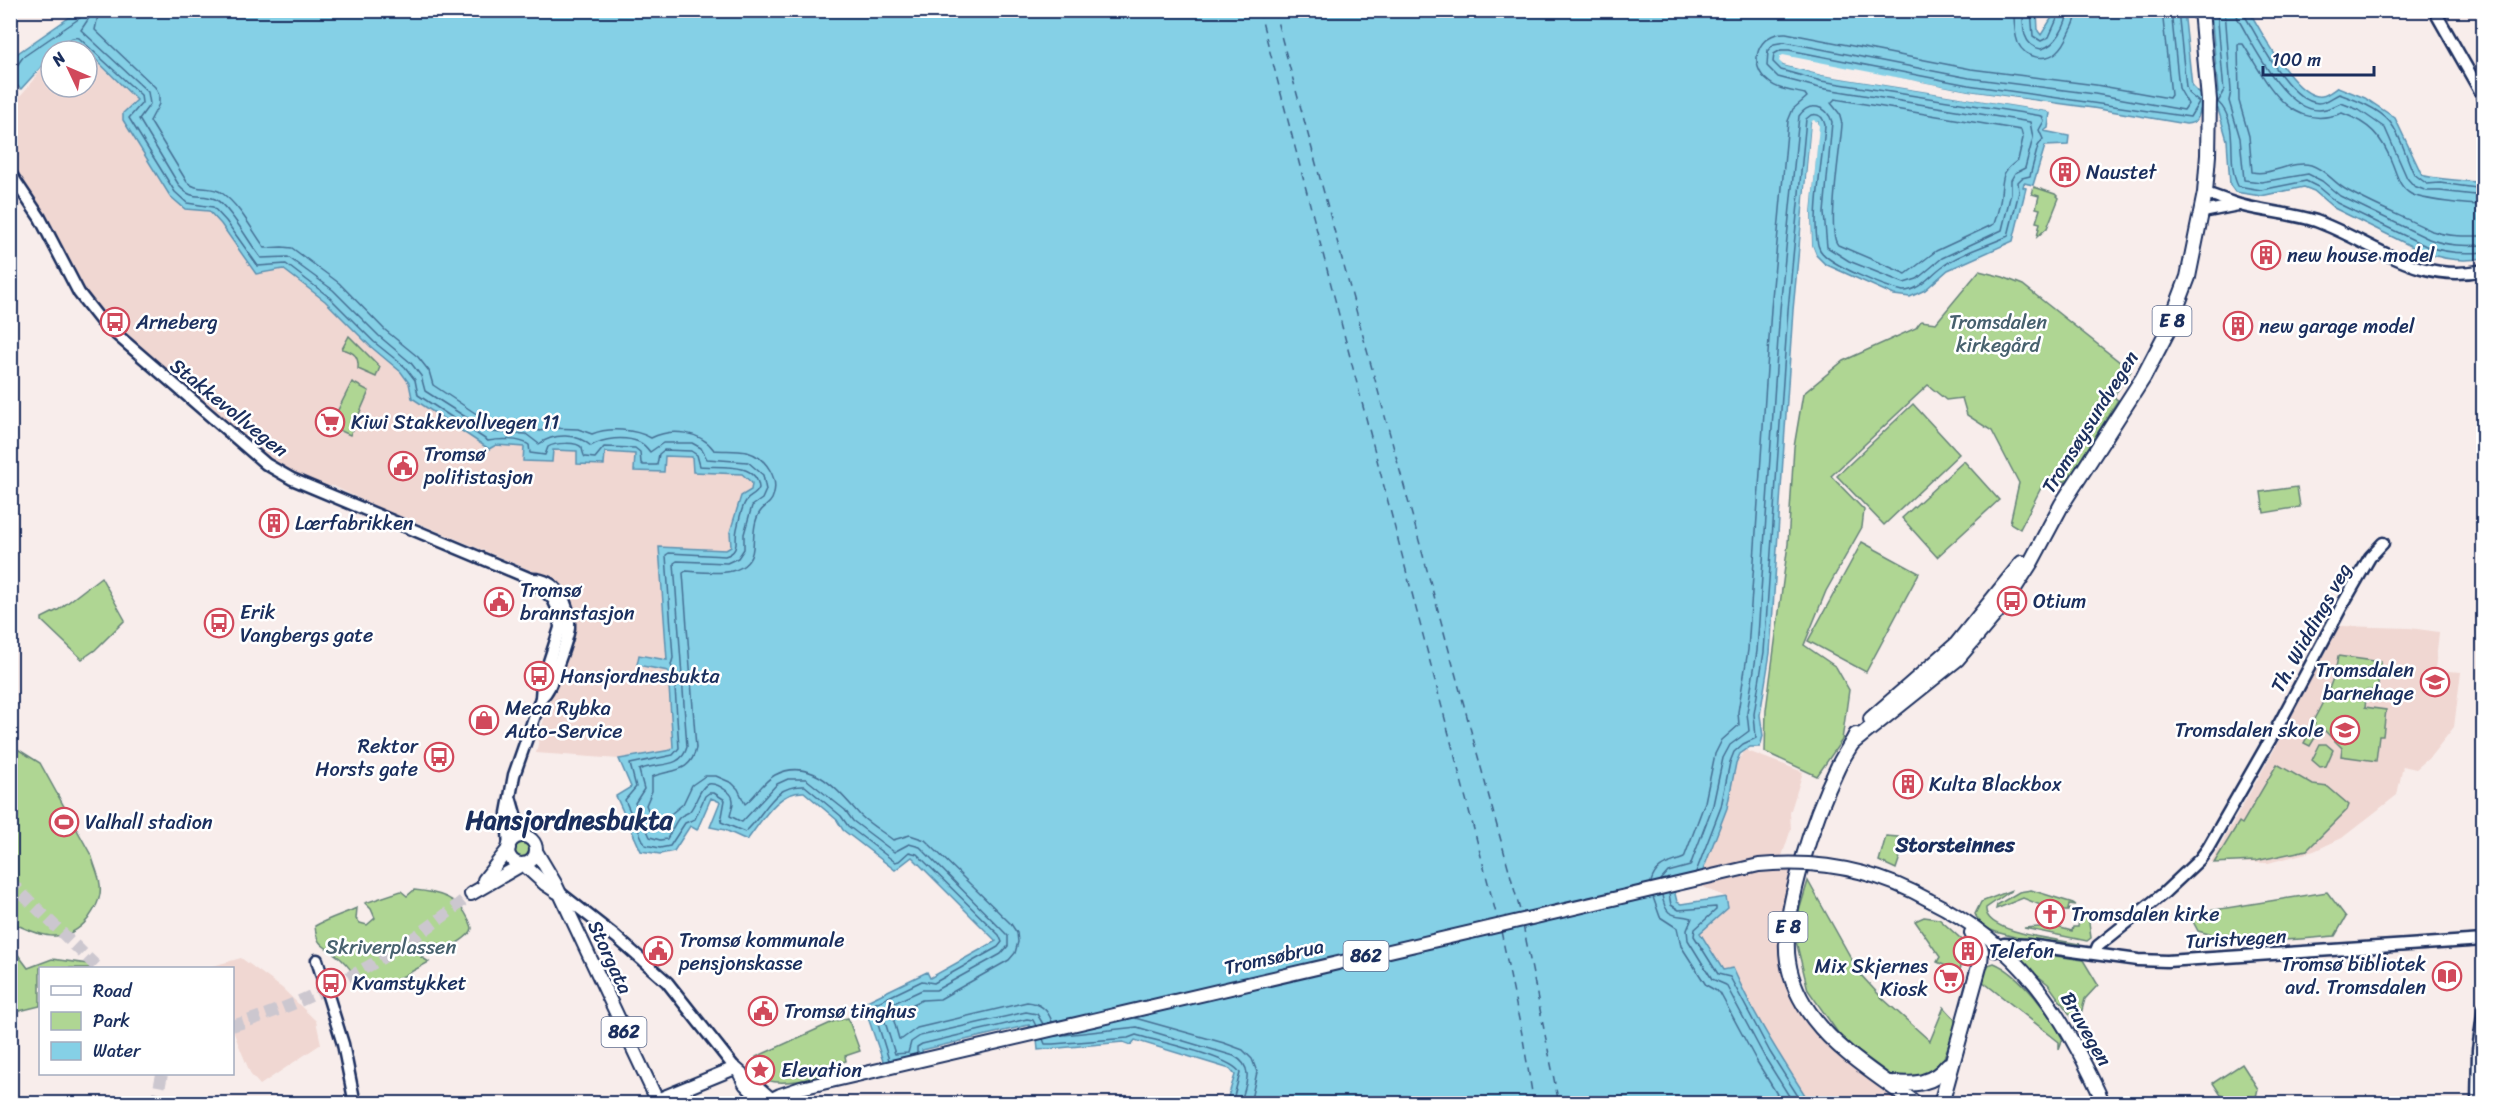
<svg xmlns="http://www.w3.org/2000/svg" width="2494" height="1114" viewBox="0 0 2494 1114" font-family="Sriracha,sans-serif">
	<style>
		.built { fill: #f0d7d2 }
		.green { fill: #afd693; stroke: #658278; stroke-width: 1.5 }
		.water { fill: #85d0e6; stroke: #5b90b0; stroke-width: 1.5 }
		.pier { fill: #f8edeb }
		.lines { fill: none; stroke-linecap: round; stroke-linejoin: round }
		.shore { stroke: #456f94; stroke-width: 1.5 }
		.ferry { stroke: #3b5f87; stroke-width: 1.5; stroke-dasharray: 8 6; stroke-linecap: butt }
		.primary-tunnel { stroke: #ccc7cf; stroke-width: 12; stroke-dasharray: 12 6; stroke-linecap: butt }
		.secondary-casing { stroke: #1b2f5e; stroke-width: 15 }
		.primary-casing { stroke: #1b2f5e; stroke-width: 16 }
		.highway-casing { stroke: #1b2f5e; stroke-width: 18 }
		.secondary { stroke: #fff; stroke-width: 10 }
		.primary { stroke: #fff; stroke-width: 12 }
		.highway { stroke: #fff; stroke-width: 14 }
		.primary-bridge-casing { stroke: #1b2f5e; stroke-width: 16; stroke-linecap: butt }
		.primary-bridge { stroke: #fff; stroke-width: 12 }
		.labels { text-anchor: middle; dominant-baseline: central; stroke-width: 5; stroke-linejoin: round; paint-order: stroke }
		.shield { fill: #fff; stroke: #5f6d8e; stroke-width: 1.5 }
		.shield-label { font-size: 18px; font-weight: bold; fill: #1b2f5e }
		.poi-label { font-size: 20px; fill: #1b2f5e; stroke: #fff; text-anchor: start }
		.park-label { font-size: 20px; fill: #47616e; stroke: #fff }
		.street-label { font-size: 20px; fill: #1b2f5e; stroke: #fff }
		.neighbourhood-label { font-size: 21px; font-weight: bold; fill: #1b2f5e; stroke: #fff }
		.district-label { font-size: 26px; font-weight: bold; fill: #1b2f5e; stroke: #fff }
	</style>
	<rect width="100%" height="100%" fill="#f8edeb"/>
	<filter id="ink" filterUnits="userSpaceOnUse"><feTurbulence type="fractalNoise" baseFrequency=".0167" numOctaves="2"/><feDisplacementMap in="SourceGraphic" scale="12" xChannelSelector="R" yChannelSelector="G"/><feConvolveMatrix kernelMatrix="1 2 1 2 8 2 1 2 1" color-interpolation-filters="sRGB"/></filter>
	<g filter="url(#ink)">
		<!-- built -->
		<g class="built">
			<path d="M 87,53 L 138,100 L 123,113 L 202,211 L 209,211 L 221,224 L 256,273 L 283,269 L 325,301 L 370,346 L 401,372 L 409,383 L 412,398 L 489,449 L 495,445 L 524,447 L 552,462 L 552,450 L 577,451 L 578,463 L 604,465 L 604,452 L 635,454 L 634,471 L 664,456 L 692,457 L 693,472 L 742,474 L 752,483 L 751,490 L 730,532 L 731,547 L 726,550 L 659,547 L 673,747 L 671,750 L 619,759 L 536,753 L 542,726 L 576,615 L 556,581 L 404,517 L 400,518 L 333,486 L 308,485 L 244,445 L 85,306 L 11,175 L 11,106 L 27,88 L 51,56 L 51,87 L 87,87 Z"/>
			<path d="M 2341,626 L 2410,628 L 2439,632 L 2435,670 L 2461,672 L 2454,727 L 2430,757 L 2416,769 L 2403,766 L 2397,795 L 2342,838 L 2314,851 L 2268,863 L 2211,862 L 2274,750 L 2336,630 Z"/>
			<path d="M 1745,750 L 1803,772 L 1790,813 L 1791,829 L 1779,865 L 1804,864 L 1782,930 L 1794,989 L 1843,1040 L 1876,1063 L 1928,1103 L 1810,1103 L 1775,1049 L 1746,997 L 1733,968 L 1723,971 L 1699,933 L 1728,908 L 1726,897 L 1699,885 L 1700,878 L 1727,808 L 1736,763 Z"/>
			<path d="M 241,958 L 282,988 L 316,1021 L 321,1044 L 260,1085 L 251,1075 L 233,1031 L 232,968 L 206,968 Z"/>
		</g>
		<!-- green -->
		<g class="green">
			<path d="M 2034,187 L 2055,194 L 2059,198 L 2047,228 L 2037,237 L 2040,223 L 2036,222 L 2040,209 L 2036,208 L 2039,196 L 2032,194 Z"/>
			<path d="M 1979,271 L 2003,277 L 2023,285 L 2131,371 L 2113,397 L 2118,400 L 2067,482 L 2052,477 L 2045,480 L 2020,529 L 2010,523 L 2019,483 L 1992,431 L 1967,415 L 1962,398 L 1946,400 L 1928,385 L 1831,476 L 1864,510 L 1862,527 L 1826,591 L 1804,645 L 1836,667 L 1849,690 L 1842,740 L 1817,776 L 1765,752 L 1766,710 L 1788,544 L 1794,447 L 1803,394 L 1843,361 L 1916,328 L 1921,321 L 1936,323 Z"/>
			<path d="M 349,336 L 380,367 L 376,377 L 358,369 C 359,357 355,352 342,349 Z"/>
			<path d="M 352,382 L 369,391 L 350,435 L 330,426 Z"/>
			<path d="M 1913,404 L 1959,454 L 1884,525 L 1837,476 Z"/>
			<path d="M 1964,461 L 1999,500 L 1937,557 L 1902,518 Z"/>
			<path d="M 2297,487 L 2300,507 L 2264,513 L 2261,492 Z"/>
			<path d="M 1862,542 L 1919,573 L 1866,672 L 1808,641 Z"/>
			<path d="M 101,577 L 125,620 L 95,650 L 82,659 L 42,621 L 42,618 L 58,610 Z"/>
			<path d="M 2338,656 L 2381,662 L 2377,691 L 2367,690 L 2365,707 L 2386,710 L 2383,736 L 2379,736 L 2376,761 L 2341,756 L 2342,748 L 2325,731 L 2319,731 L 2310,746 L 2304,743 L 2315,723 L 2313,721 C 2324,701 2335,680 2338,656 Z"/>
			<path d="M 2320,744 L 2326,744 L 2333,750 L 2326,766 L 2320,767 L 2312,760 Z"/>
			<path d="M 11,745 L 40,763 L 92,857 C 95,869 102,881 100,894 C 99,903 93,912 88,919 C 65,947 37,935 11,922 Z"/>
			<path d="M 2277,764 L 2313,785 L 2328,787 L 2349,805 L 2347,810 L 2307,850 L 2256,861 L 2214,863 L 2239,822 L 2242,824 Z"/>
			<path d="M 1886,836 L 1898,837 L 1901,854 L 1896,869 L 1879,861 Z"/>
			<circle cx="522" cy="850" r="7"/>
			<path d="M 1808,881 L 1860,974 L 1881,997 L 1930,1041 L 1944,1007 L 1954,1018 L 1956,1025 L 1943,1060 L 1926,1074 L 1904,1077 L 1891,1075 L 1843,1040 L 1808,990 L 1796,941 L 1799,911 Z"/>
			<path d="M 414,890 C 437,892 459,897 469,920 C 469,920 472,927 472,928 C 472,936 446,950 439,953 L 428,949 L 421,957 L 429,962 L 378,990 L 362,978 L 358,980 C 352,971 345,961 336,955 C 322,944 317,946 315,926 C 327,919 343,914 357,908 L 356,919 L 360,923 L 367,925 L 375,918 L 371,909 L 365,903 L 401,891 L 407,896 Z"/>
			<path d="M 2012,890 L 1986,908 C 1983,933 2061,940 2080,944 C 2057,947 2019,939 1996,932 C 1988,930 1978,922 1975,914 L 1981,902 Z"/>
			<path d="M 2031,890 L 2073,903 L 2076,905 L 2069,904 L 2068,910 L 2069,909 L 2076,911 L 2055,911 L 2023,898 L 1996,909 L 1997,905 L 2019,892 Z"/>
			<path d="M 2327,892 L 2346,917 L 2335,936 C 2286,940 2246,946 2198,931 L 2189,914 Z"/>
			<path d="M 2080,910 L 2088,915 L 2091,938 L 2087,941 L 2024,928 L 2053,926 L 2072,931 L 2073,927 L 2078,927 Z"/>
			<path d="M 1924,917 L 1939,919 L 1970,947 L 1971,951 L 1966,953 L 1959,972 L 1937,962 L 1940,957 L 1915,921 Z"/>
			<path d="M 10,944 L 28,968 L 52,959 L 88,964 L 91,968 L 40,968 L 40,1006 L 11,1013 Z"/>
			<path d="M 2021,951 L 2083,960 L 2098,985 L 2085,999 L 2079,1021 L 2076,1023 L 2048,984 L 2016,959 Z"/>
			<path d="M 1994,963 C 2021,974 2049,1014 2063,1038 L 2059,1049 L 2059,1042 L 1982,981 L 1985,966 Z"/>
			<path d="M 848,1018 L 860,1051 L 845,1056 L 846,1061 L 835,1064 L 836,1070 L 818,1075 L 819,1077 C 797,1082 766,1088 749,1070 L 749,1065 L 756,1059 L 756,1057 L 835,1021 Z"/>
			<path d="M 2242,1064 L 2258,1089 L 2255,1101 L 2248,1103 L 2246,1100 L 2242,1102 L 2236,1096 L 2226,1103 L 2213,1083 Z"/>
		</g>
		<!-- water -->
		<path class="water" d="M 80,10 L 2037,10 L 2038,31 L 2041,35 L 2056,11 L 2184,10 L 2192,86 L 2200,94 L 2218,92 L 2211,11 L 2249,11 C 2261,30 2295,100 2322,96 C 2328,95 2333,90 2338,87 L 2365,98 L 2395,118 L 2422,175 C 2430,179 2471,181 2483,183 L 2483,258 C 2464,262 2442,259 2423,252 L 2334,208 L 2314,191 L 2304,187 L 2261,196 L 2235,192 L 2230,185 L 2227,140 L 2218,109 L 2200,110 C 2198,119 2197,123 2186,124 L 2093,108 L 1968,91 L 1780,57 L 1783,65 L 1822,75 L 2047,111 L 2050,113 L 2048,128 L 2044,131 L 2069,136 L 2068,145 L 2045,146 L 2033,185 L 2024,183 L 2023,187 L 2026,188 L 2013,241 L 1948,270 L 1925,290 L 1910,297 L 1894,295 L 1825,264 L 1816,255 L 1812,245 L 1811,213 L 1818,122 L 1811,123 L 1793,310 L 1770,653 L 1760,715 L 1763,736 L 1760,747 L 1750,747 L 1740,754 L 1736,763 L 1727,808 L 1700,878 L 1673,885 L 1677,902 L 1681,904 L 1726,897 L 1728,908 L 1700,933 L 1723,970 L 1733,968 C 1754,1016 1782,1059 1810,1103 L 1226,1103 L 1235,1075 L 1230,1069 L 1135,1040 L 1131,1045 L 1123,1042 L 1038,1050 L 1037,1039 L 1033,1039 L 1029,1025 L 922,1050 L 925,1064 L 884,1064 L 863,1003 L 927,972 L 930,978 L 996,941 L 912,857 L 895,870 L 843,830 L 837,820 L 804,792 C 777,791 762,821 747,840 L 725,830 L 710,827 L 720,802 L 711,798 L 697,830 L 690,826 L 674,851 L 660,854 L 641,851 L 616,796 L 631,787 L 619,759 L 671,750 L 673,747 L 668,671 L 637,665 L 639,655 L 667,660 L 659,547 L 726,550 L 731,547 L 730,532 L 741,496 L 751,490 L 752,483 L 742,474 L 693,472 L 692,457 L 665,456 L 664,472 L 634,471 L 635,454 L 605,452 L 604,465 L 577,464 L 577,451 L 553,450 L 552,462 L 523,461 L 524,447 L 496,445 L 489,449 L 412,398 L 409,383 L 401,372 L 370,346 L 325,301 L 283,269 L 256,274 L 221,224 L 209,211 L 185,209 L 170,196 L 123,120 L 123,113 L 137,100 L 87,51 L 75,43 L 67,51 L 51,51 L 51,56 L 21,89 L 11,80 L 11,66 L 18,53 Z"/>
		<!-- pier -->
		<g class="pier">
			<path d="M 1783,55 L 1968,91 L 2058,104 L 2055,106 L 1967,94 L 1782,59 L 1784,62 L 1823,72 L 2048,108 L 2052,111 L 2050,113 L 2047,111 L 1822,75 L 1783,65 L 1779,61 L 1780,57 Z"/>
			<path d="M 1813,120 L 1818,122 L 1819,126 L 1811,213 L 1812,245 L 1816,255 L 1813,256 L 1809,245 L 1808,213 L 1815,123 L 1802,258 L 1799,258 L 1811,123 Z"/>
		</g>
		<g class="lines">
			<!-- shore -->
			<g class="shore">
				<path d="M 90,10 L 89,18 L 81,30 L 148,92 L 150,104 L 139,119 L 180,187 C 193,201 201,193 215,199 C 229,206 250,244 261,258 L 288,257 L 333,290 L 379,336 L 411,363 L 421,376 L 425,391 L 489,432 L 526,434 L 539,444 C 554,433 577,433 591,446 C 603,438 625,436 639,442 C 644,444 647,448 650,452 L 663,443 L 692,443 L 701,448 L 707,459 L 748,462 L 763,475 L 766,490 L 762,499 L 752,506 L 744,534 L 744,549 L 738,558 L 727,563 L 677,561 L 674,563 L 687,747 C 681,770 656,762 639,770 L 644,789 L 635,803 L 650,837 L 660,840 L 667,839 C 671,832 674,824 679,818 C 682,814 688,814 690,811 C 701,797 700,771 727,791 C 737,798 732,807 730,816 L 742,822 L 777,784 L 788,779 L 806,779 L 845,810 L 853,821 L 894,852 L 909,844 L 920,847 L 1008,936 L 1008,946 L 1001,954 L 936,990 L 922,990 L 881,1009 L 895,1054 L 908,1053 L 911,1042 L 920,1036 L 1026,1012 L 1037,1014 L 1043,1024"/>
				<path d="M 99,10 L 95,30 L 155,87 L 159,95 L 159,104 L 150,121 L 187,182 C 197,192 211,185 222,193 C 240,206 252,230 265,248 L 282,247 L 292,248 L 339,283 L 385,330 L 418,357 L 429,371 L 433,385 L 490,423 L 526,425 L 540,431 L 551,428 L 578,429 L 592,434 C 609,427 635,429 651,438 C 671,428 701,431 714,450 C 725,451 736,450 747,452 C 766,457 781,480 772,499 C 769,505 763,507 760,512 C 753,522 754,537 753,548 C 750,580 708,572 686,571 L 683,573 L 696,748 C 691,774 670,769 652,777 L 652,791 L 646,805 L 656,829 L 662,830 L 672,813 L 683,804 L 692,785 L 705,776 L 716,776 L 732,783 L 738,789 L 745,804 C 756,796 762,782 775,775 C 812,756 838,791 860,815 C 869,824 883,832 893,840 L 910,835 L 925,840 L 1011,924 L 1017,933 L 1018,942 L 1015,953 L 1009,960 L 940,999 L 922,1000 L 892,1014 L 899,1039 L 902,1039 L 917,1028 L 1027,1002 C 1040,1003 1048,1009 1052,1022"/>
				<path d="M 2014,10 C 2014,21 2014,33 2018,43 C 2025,58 2045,62 2057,52 C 2063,47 2067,39 2070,32 C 2074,25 2077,19 2077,10"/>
				<path d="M 2023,10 C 2023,26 2022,46 2041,49 C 2056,46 2067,25 2068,10"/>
				<path d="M 2031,10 L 2033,36 L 2041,41 L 2049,37 L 2061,10"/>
				<path d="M 2217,10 L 2224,92 L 2218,102 C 2241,124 2225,160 2238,186 L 2261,190 L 2306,181 L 2318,187 L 2337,203 L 2426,246 C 2445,253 2464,254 2484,252"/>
				<path d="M 2225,10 L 2231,91 L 2229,101 L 2240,138 L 2244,180 L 2261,182 L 2308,174 L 2322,181 L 2340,196 L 2429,239 C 2447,246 2465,246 2484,245"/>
				<path d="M 2236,10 L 2238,19 C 2254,46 2284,110 2319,110 C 2328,110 2334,106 2341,103 L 2359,110 L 2385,128 L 2407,178 L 2414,186 L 2427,191 L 2440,191 L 2484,196"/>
				<path d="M 2244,10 L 2245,16 C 2259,39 2288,101 2318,103 C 2327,103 2332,97 2339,94 C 2356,100 2378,108 2390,122 C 2402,137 2406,158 2414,174 L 2427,184 L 2440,183 L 2484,189"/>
				<path d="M 63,51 C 63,43 71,36 79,38 L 141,95 L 142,103 L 129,118 L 175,192 L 187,203 L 213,207 L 226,221 L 258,266 L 286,264 L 329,297 L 374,342 L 405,367 L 415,380 L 418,395 L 488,441 C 499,439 520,438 529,445 L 530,453 L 545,455 L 548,447 C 554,443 577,441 582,448 C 582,449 584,457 585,457 L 595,458 L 604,447 L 635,448 L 640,452 L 641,463 L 643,465 L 657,465 L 659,454 L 664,450 L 691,451 L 697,455 L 700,466 C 719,468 757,461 759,488 C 756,496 749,496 746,501 C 741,508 739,521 737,529 C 734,541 741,551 725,556 L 669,553 L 666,555 L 673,658 L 671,665 L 674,672 L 679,748 L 673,755 L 630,764 L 636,787 L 625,800 L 645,845 L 660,848 L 670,846 L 685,823 L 695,819 L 705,796 L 709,793 L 714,793 L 725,800 L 721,822 L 745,832 C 766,814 772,784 805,786 L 841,816 L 848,826 L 895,862 L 899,861 L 909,852 L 917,854 L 999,935 L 1002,942 L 998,947 L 934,983 L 922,981 L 872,1005 L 889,1060"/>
				<path d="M 10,68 L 16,67 L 23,57 L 80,18 L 83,10"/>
				<path d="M 1835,99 L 2021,130 L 2023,138 L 2018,160 C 2002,172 2003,174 2001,194 C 2001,203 1997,215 1994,224 L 1936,251 L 1906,274 L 1838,245 C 1826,233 1841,145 1842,124 L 1839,113 L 1831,103 Z"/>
				<path d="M 2484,205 C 2469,205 2421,200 2411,194 C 2399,187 2397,175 2392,163 C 2382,136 2369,123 2342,113 C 2288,133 2267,82 2243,44 L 2238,44 L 2239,101 L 2249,136 L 2252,172 C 2272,176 2292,160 2311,165 C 2326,170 2332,181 2345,189 C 2372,205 2404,217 2432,231 C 2449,237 2466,236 2484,236"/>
				<path d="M 1696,872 L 1721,807 L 1730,762 L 1734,752 L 1743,744 L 1756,738 L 1754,714 L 1764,652 L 1788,310 L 1806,119 L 1811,115 C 1819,113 1823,117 1825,125 C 1824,150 1809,231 1820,250 C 1829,265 1885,287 1903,291 C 1920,291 1930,275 1943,266 C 1962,252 1987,246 2008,236 L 2019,192 L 2018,182 L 2022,178 L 2030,176 L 2038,146 L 2043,139 L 2039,130 L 2044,121 L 2042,116 L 1821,81 L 1781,70 L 1773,62 L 1774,54 L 1781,50 L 1789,50 L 1968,85 L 2190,117 L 2199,102 L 2189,94 L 2186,87 L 2178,10"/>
				<path d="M 1661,880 L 1668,872 L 1690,866 L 1713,805 L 1723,758 L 1730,745 L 1749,731 L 1747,713 L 1757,651 L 1780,309 L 1799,116 C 1809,101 1827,105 1832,122 L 1824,213 L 1827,247 L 1849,261 L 1904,283 L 1917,279 L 1942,258 L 2002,230 L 2011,193 L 2011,180 L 2015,173 L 2025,168 L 2033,138 L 2030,122 L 1820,88 L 1778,77 L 1767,66 L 1768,50 L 1774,44 L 1785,42 L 1969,78 L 2095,94 L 2184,110 L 2188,104 L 2179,88 L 2171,10"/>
				<path d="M 1651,882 C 1656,864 1669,864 1684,858 L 1705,802 L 1715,754 L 1722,740 L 1739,725 L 1738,712 L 1748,650 L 1771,309 L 1788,121 L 1793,109 L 1807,97 L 1805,94 C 1794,91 1778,90 1769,82 C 1746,65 1758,32 1786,33 L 1971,69 L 2096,85 L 2169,98 L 2171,95 L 2162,10"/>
				<path d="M 1669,894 L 1671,905 L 1679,910 L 1716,907 L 1716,910 L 1695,929 L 1694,936 L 1718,974 L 1730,977 L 1770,1052 L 1803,1104"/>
				<path d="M 1662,895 C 1666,919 1674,914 1692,918 L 1687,930 L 1688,940 L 1712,979 L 1726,985 L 1764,1056 L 1794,1104"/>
				<path d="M 1653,897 L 1660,917 L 1677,928 L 1681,946 L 1706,985 L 1720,993 L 1756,1060 L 1783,1104"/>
				<path d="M 1135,1018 L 1224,1043 L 1243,1050 L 1252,1059 L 1257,1072 L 1250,1104"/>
				<path d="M 1055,1036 L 1137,1027 L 1234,1056 C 1255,1067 1246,1085 1240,1104"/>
				<path d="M 1043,1039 L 1045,1044 L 1053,1044 L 1128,1038 L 1136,1035 C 1156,1041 1233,1057 1240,1073 L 1232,1104"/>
				<path d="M 917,1053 L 917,1047 L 922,1044 L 1027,1019 L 1033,1020 L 1036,1026"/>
			</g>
			<!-- ferry -->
			<g class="ferry">
				<path d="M 1259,10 L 1498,921"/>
				<path d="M 1274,10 L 1521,914"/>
				<path d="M 1523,925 L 1559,1104"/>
				<path d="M 1501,931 L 1523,1039 L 1534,1104"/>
			</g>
			<!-- primary-tunnel -->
			<g class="primary-tunnel">
				<path d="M 10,882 L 98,968"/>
				<path d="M 232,1026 C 320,999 401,953 471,894"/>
				<path d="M 156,1104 L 162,1074"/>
			</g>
			<!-- secondary casing -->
			<g class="secondary-casing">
				<g id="secondary">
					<path d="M 2434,10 L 2484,98"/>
					<path d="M 10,173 L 40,218 L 79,293 L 101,321 L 266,464 L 292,479 L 531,579 L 553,599 L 559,612 L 560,628 L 542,683 L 541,698 L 514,775 L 507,813 L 509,848"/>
					<path d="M 2205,193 C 2217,196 2228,202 2240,205 C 2265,212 2291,213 2316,221 C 2374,242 2417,285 2484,270"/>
					<path d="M 2203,212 L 2238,205"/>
					<path d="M 531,579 C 557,578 571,605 569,628 C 567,641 562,653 558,664 C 553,676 551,689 541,698"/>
					<path d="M 511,800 L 517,821 L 527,837"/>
					<path d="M 560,893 L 616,937 L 667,982 L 735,1068"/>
					<path d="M 1995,951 L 2004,944 L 2028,945 L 2138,960 L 2167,961 L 2484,940"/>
					<path d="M 2095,953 L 2098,946 L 2164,893 L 2200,859 L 2208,848 L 2279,724 L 2343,604 L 2370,557 L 2383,543"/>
					<path d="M 317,960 L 343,1044 L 355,1104"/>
					<path d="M 2477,1104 L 2478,1050 L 2484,1008"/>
				</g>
			</g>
			<!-- primary casing -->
			<g class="primary-casing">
				<g id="primary">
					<circle cx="522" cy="850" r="14"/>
					<path d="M 536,851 L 555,883 L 657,1100 L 735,1068 L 771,1099"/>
					<path d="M 484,880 L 509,848"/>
					<path d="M 471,894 L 523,864 L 545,884 L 557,892"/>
					<path d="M 1929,900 C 2020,945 2063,1013 2104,1104"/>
					<path d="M 740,1074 L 745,1084 L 764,1103 L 780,1095 L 801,1088"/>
				</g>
			</g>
			<!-- highway casing -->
			<g class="highway-casing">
				<g id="highway">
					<path d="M 1871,719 L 1957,644 L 2022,563"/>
					<path d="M 1856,735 C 1851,746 1843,756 1838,767 C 1816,812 1780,913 1788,961 C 1791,982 1801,1002 1814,1019 C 1841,1054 1881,1077 1916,1104"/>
					<path d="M 1852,743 L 1957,659 L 2006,601 L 2031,562 L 2062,504 L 2143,378 L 2167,332 L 2188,277 L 2205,193 L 2208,155 L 2209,100 L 2201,10"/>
					<path d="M 1890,1083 C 1913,1085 1933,1085 1948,1065"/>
					<path d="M 1941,1104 L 1980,963 L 1981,951 L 1972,933"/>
				</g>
			</g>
			<!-- secondary -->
			<use href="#secondary" class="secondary"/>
			<!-- primary -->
			<use href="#primary" class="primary"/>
			<!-- highway -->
			<use href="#highway" class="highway"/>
			<!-- primary-bridge casing -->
			<g class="primary-bridge-casing">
				<path id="primary-bridge" d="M 801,1088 L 1759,865 C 1819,859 1876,870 1929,900"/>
			</g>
			<!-- primary-bridge -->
			<use href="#primary-bridge" class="primary-bridge"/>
		</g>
	</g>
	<!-- icons -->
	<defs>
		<g id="building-ring" transform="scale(1.5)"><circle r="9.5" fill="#fff" stroke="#d1495b" stroke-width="1.5"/><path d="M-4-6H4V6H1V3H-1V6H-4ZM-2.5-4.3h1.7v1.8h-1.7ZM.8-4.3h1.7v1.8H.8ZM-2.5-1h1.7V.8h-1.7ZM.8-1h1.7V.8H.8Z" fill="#d1495b"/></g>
		<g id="bus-ring" transform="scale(1.5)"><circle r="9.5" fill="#fff" stroke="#d1495b" stroke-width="1.5"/><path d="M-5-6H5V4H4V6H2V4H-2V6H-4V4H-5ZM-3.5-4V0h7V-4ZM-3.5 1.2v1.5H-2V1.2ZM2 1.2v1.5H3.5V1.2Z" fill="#d1495b"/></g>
		<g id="supermarket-ring" transform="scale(1.5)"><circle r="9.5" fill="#fff" stroke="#d1495b" stroke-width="1.5"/><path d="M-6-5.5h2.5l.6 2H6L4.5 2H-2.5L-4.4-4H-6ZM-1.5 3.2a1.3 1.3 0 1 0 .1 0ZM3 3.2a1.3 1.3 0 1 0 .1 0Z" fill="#d1495b"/></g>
		<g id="civic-ring" transform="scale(1.5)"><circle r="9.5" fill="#fff" stroke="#d1495b" stroke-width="1.5"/><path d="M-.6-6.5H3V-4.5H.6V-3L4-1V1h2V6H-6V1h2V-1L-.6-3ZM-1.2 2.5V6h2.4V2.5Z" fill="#d1495b"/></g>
		<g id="school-ring" transform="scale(1.5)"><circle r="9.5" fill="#fff" stroke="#d1495b" stroke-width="1.5"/><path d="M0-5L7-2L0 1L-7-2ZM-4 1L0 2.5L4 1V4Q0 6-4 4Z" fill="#d1495b"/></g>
		<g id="shop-ring" transform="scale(1.5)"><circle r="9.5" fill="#fff" stroke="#d1495b" stroke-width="1.5"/><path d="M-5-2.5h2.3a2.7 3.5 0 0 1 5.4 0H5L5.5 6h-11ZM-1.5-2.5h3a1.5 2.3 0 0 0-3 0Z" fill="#d1495b"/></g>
		<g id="stadium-ring" transform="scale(1.5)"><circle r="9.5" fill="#fff" stroke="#d1495b" stroke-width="1.5"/><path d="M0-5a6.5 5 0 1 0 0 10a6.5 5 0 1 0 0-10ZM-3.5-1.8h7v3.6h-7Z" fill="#d1495b"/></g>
		<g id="church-ring" transform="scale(1.5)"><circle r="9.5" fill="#fff" stroke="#d1495b" stroke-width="1.5"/><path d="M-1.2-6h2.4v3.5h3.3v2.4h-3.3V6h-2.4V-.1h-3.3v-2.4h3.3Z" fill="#d1495b"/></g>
		<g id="library-ring" transform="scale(1.5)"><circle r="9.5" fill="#fff" stroke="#d1495b" stroke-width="1.5"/><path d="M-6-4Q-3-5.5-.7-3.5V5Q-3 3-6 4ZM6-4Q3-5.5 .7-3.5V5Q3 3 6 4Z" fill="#d1495b"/></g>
		<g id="sight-ring" transform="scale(1.5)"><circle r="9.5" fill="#fff" stroke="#d1495b" stroke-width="1.5"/><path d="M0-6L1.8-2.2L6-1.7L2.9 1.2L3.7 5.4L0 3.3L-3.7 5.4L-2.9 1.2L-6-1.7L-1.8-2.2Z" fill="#d1495b"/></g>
	</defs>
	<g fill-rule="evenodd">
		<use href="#building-ring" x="2065" y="172"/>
		<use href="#building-ring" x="2266" y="255"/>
		<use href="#bus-ring" x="115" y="322"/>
		<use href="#building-ring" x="2238" y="326"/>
		<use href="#supermarket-ring" x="330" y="422"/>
		<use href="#civic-ring" x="403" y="466"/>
		<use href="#building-ring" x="274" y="523"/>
		<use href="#bus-ring" x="2012" y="601"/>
		<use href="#civic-ring" x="499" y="602"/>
		<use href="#bus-ring" x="219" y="623"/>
		<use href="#bus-ring" x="539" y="676"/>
		<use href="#school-ring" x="2435" y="682"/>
		<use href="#shop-ring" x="484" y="720"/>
		<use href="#school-ring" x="2345" y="730"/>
		<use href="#bus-ring" x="439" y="757"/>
		<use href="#building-ring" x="1908" y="784"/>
		<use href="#stadium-ring" x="64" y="822"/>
		<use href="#church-ring" x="2050" y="914"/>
		<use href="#civic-ring" x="658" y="951"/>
		<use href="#building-ring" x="1968" y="951"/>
		<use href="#library-ring" x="2447" y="976"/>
		<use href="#supermarket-ring" x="1949" y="978"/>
		<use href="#bus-ring" x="331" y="983"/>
		<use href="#civic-ring" x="763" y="1011"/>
		<use href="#sight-ring" x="760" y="1070"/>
	</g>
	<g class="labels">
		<!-- shield labels -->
		<g class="shield">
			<rect x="2152.5" y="306" width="39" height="30" rx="4.5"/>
			<rect x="1768.5" y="912" width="39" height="30" rx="4.5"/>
			<rect x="1343.5" y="941" width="45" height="30" rx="4.5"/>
			<rect x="601.5" y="1017" width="45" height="30" rx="4.5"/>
		</g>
		<g class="shield-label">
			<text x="2172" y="321">E 8</text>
			<text x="1788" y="927">E 8</text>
			<text x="1366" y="956">862</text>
			<text x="624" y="1032">862</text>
		</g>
		<!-- poi labels -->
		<g class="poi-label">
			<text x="2086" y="172">Naustet</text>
			<text x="2287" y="255">new house model</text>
			<text x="136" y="322">Arneberg</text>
			<text x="2259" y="326">new garage model</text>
			<text x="351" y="422">Kiwi Stakkevollvegen 11</text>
			<text x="424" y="454">Tromsø<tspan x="424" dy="23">politistasjon</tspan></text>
			<text x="295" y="523">Lærfabrikken</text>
			<text x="520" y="590">Tromsø<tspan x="520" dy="23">brannstasjon</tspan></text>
			<text x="2033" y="601">Otium</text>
			<text x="240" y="612">Erik<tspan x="240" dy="23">Vangbergs gate</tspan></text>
			<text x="2414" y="670" text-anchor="end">Tromsdalen<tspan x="2414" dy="23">barnehage</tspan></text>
			<text x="560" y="676">Hansjordnesbukta</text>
			<text x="505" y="708">Meca Rybka<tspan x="505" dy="23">Auto-Service</tspan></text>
			<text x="2324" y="730" text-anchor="end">Tromsdalen skole</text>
			<text x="418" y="746" text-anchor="end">Rektor<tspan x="418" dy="23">Horsts gate</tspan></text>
			<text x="1929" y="784">Kulta Blackbox</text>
			<text x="85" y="822">Valhall stadion</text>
			<text x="2071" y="914">Tromsdalen kirke</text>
			<text x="679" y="940">Tromsø kommunale<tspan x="679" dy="23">pensjonskasse</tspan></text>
			<text x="1989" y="951">Telefon</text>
			<text x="2426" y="964" text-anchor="end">Tromsø bibliotek<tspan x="2426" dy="23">avd. Tromsdalen</tspan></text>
			<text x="1928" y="966" text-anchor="end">Mix Skjernes<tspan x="1928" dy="23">Kiosk</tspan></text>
			<text x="352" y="983">Kvamstykket</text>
			<text x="784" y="1011">Tromsø tinghus</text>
			<text x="781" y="1070">Elevation</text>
		</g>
		<!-- park labels -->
		<g class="park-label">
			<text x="1998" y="322">Tromsdalen<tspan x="1998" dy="23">kirkegård</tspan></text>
			<text x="391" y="947">Skriverplassen</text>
		</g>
		<!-- street labels -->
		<g class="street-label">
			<text transform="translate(229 408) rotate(39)">Stakkevollvegen</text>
			<text transform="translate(2090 422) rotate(-58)">Tromsøysundvegen</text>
			<text transform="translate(2311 628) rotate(-61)">Th. Widdings veg</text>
			<text transform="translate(2236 939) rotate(-3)">Turistvegen</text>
			<text transform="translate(610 957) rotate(65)">Storgata</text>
			<text transform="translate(1274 957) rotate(-13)">Tromsøbrua</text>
			<text transform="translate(2086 1029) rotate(60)">Bruvegen</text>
		</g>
		<!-- neighbourhood labels -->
		<g class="neighbourhood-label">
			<text x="1955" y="845">Storsteinnes</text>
		</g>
		<!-- district labels -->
		<g class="district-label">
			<text x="569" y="820">Hansjordnesbukta</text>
		</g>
	</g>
	<!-- margin -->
	<rect width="2494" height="1114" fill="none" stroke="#fff" stroke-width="36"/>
	<rect x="18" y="18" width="2458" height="1078" fill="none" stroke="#1b2f5e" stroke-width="2" filter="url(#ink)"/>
	<!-- legend -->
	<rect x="39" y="967" width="195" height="108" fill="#ffffff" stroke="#a4acbf" stroke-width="1.5"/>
	<rect x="51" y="986" width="30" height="9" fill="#ffffff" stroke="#a4acbf" stroke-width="1.5"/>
	<text x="93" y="997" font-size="18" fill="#1b2f5e">Road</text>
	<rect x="51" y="1012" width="30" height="18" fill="#afd693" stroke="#a4acbf" stroke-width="1.5"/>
	<text x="93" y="1027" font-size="18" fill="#1b2f5e">Park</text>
	<rect x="51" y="1042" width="30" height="18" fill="#85d0e6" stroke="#a4acbf" stroke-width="1.5"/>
	<text x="93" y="1057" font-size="18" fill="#1b2f5e">Water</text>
	<!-- north arrow -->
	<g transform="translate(69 69) rotate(314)"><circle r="28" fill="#ffffff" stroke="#a4acbf" stroke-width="1.5"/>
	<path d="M0-4.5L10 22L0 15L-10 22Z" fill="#d1495b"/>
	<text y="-9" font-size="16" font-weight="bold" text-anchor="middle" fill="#1b2f5e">N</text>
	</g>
	<!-- scale -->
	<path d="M2263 66v9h111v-9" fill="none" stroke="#1b2f5e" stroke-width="3"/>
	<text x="2272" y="66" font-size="18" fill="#1b2f5e" stroke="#ffffff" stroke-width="4.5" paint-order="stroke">100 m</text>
</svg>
